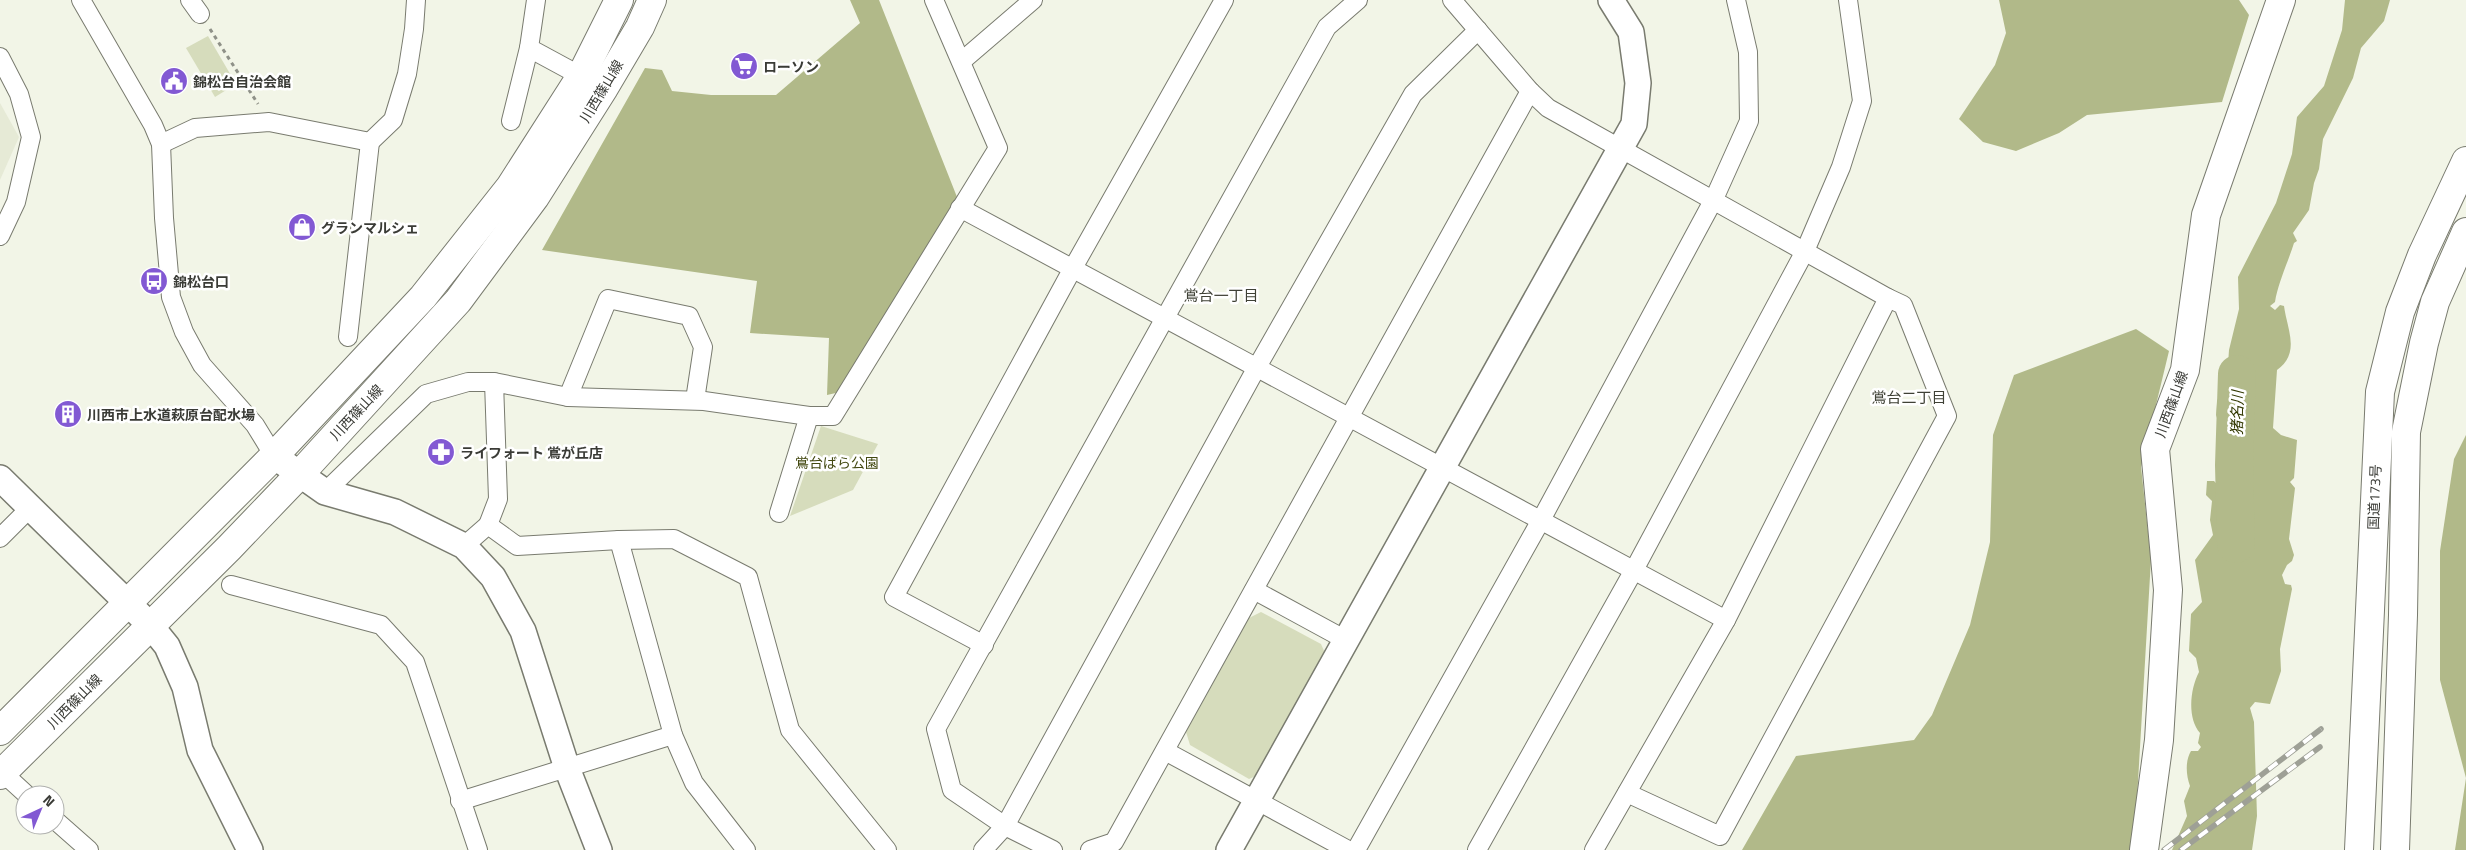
<svg xmlns="http://www.w3.org/2000/svg" width="2466" height="850" viewBox="0 0 2466 850" font-family="'Titillium Web','Noto Sans JP',sans-serif">
	<style>
		.built { fill: #e6ead6 }
		.green { fill: #d6dcbc }
		.forest { fill: #b1b989 }
		.water { fill: #b2ba8a }
		.lines { fill: none; stroke-linecap: round; stroke-linejoin: round }
		.river { stroke: #b2ba8a; stroke-width: 38 }
		.street-casing { stroke: #797b6f; stroke-width: 20 }
		.secondary-casing { stroke: #797b6f; stroke-width: 28 }
		.primary-casing { stroke: #797b6f; stroke-width: 30 }
		.highway-casing { stroke: #797b6f; stroke-width: 30 }
		.path { stroke: #8f9188; stroke-width: 3; stroke-dasharray: 4 4; stroke-linecap: butt }
		.street { stroke: #fff; stroke-width: 18 }
		.secondary { stroke: #fff; stroke-width: 25 }
		.primary { stroke: #fff; stroke-width: 28 }
		.highway { stroke: #fff; stroke-width: 28 }
		.rail-casing { stroke: #9ea096; stroke-width: 5.5 }
		.rail { stroke: #fff; stroke-width: 4; stroke-dasharray: 11; stroke-linecap: butt }
		.labels { text-anchor: middle; dominant-baseline: central; stroke-width: 5; stroke-linejoin: round; paint-order: stroke }
		.poi-label { font-size: 14px; font-weight: bold; fill: #3a3b36; stroke: #fff; text-anchor: start }
		.street-label { font-size: 14px; fill: #3a3b36; stroke: #fff }
		.park-label { font-size: 14px; fill: #434911; stroke: #fff }
		.neighbourhood-label { font-size: 15px; fill: #3f4136; stroke: #fff }
		.water-label { font-size: 15px; font-style: italic; fill: #323800; stroke: #fff }
	</style>
	<rect width="100%" height="100%" fill="#f2f5e7"/>
	<!-- built -->
	<path class="built" d="M 0,103 L 19,137 L 0,180 Z"/>
	<!-- green -->
	<g class="green">
		<path d="M 208,36 L 236,84 L 215,97 L 186,48 Z"/>
		<path d="M 821,426 L 878,444 L 853,490 L 790,516 Z"/>
		<path d="M 1261,612 L 1321,644 L 1325,653 L 1256,776 L 1249,779 L 1190,745 L 1186,732 L 1249,618 Z"/>
	</g>
	<!-- forest -->
	<g class="forest">
		<path d="M 850,0 L 879,0 L 957,197 L 840,392 L 827,395 L 829,338 L 750,333 L 757,281 L 542,250 L 645,68 L 662,70 L 672,91 L 711,95 L 776,95 L 860,23 Z"/>
		<path d="M 1999,0 L 2239,0 L 2249,15 L 2222,102 L 2087,115 L 2059,133 L 2016,151 L 1983,142 L 1959,119 L 1995,65 L 2006,33 Z"/>
		<path d="M 2136,329 L 2169,351 L 2141,467 L 2151,559 L 2134,850 L 1742,850 L 1796,756 L 1914,740 L 1932,715 L 1970,625 L 1990,542 L 1993,435 L 2014,375 Z"/>
		<path d="M 2466,435 L 2466,850 L 2455,850 L 2466,778 L 2440,680 L 2440,551 L 2454,459 Z"/>
	</g>
	<!-- water -->
	<path class="water" d="M 2345,0 L 2390,0 L 2384,21 L 2361,48 L 2353,78 L 2323,139 L 2319,169 L 2314,183 L 2309,210 L 2293,233 L 2297,241 L 2294,243 C 2288,262 2278,283 2275,302 L 2270,306 L 2275,310 L 2280,305 L 2284,306 C 2287,329 2301,353 2277,370 L 2273,428 L 2281,435 L 2297,440 L 2294,478 L 2290,482 L 2295,488 L 2289,539 L 2294,555 L 2292,561 L 2287,565 L 2282,575 L 2285,584 L 2291,585 L 2292,589 L 2280,649 L 2281,671 L 2270,704 L 2255,702 L 2250,708 L 2254,722 L 2257,816 L 2252,850 L 2172,850 L 2187,816 L 2184,801 L 2190,786 C 2186,775 2185,761 2191,751 L 2198,751 L 2201,747 L 2198,743 L 2200,733 C 2187,718 2190,689 2199,672 L 2196,658 L 2189,651 L 2191,614 L 2202,602 L 2195,560 L 2213,535 L 2210,520 L 2212,501 L 2206,495 L 2207,481 L 2214,481 L 2227,495 L 2233,495 L 2237,490 L 2232,487 L 2233,483 L 2241,483 L 2247,472 L 2246,463 L 2233,452 L 2232,444 L 2243,433 L 2242,428 L 2223,422 L 2219,424 L 2216,415 L 2217,401 L 2227,378 L 2229,350 L 2239,309 L 2238,277 L 2276,203 L 2292,154 L 2297,117 L 2324,86 L 2342,30 Z"/>
	<g class="lines">
		<!-- river -->
		<path class="river" d="M 2236,544 L 2234,465 L 2237,374"/>
		<!-- street casing -->
		<g class="street-casing">
			<g id="street">
				<path d="M 81,0 L 153,125 L 161,144 L 164,218 L 171,297 L 184,332 L 202,365 L 255,425 L 274,456"/>
				<path d="M 190,0 L 200,14"/>
				<path d="M 536,0 L 529,48 L 590,81"/>
				<path d="M 1452,0 L 1530,91 L 1548,108 L 1888,298 L 1726,620 L 1594,850"/>
				<path d="M 0,57 L 19,94 L 31,137 L 16,202 L 0,236"/>
				<path d="M 962,61 L 1033,0"/>
				<path d="M 511,121 L 529,48"/>
				<path d="M 370,142 L 393,120 L 407,74 L 414,29 L 416,0"/>
				<path d="M 161,144 L 195,128 L 269,122 L 370,142 L 348,337"/>
				<path d="M 960,208 L 1726,620"/>
				<path d="M 568,397 L 608,299 L 689,316 L 703,347 L 695,400"/>
				<path d="M 325,492 L 426,394 L 468,382 L 494,382"/>
				<path d="M 779,513 L 809,416 L 833,416 L 998,148 L 934,0"/>
				<path d="M 488,525 L 498,499 L 494,382 L 568,397 L 704,401 L 809,416"/>
				<path d="M 0,538 L 31,507"/>
				<path d="M 619,540 L 673,735 L 694,783 L 746,850"/>
				<path d="M 464,546 L 488,525 L 517,546 L 619,540 L 674,539 L 748,577 L 790,730 L 887,850"/>
				<path d="M 231,585 L 381,625 L 415,662 L 478,850"/>
				<path d="M 1254,590 L 1346,640"/>
				<path d="M 984,645 L 894,597 L 1073,268 L 1224,0"/>
				<path d="M 1165,751 L 1348,850"/>
				<path d="M 2,772 L 27,795"/>
				<path d="M 1627,793 L 1720,836 L 1947,416 L 1903,305 L 1888,298"/>
				<path d="M 460,801 L 673,735"/>
				<path d="M 55,820 L 89,850"/>
				<path d="M 983,850 L 1005,826 L 1257,367 L 1413,94 L 1478,30"/>
				<path d="M 1053,850 L 1005,826 L 952,790 L 936,729 L 1327,27 L 1358,0"/>
				<path d="M 1090,850 L 1114,842 L 1530,91"/>
				<path d="M 1356,850 L 1541,520 L 1714,199 L 1749,121 L 1748,52 L 1736,0"/>
				<path d="M 1477,850 L 1634,570 L 1805,251 L 1841,167 L 1862,101 L 1848,0"/>
			</g>
		</g>
		<!-- secondary casing -->
		<g class="secondary-casing">
			<g id="secondary">
				<path d="M 274,456 L 325,492 L 395,512 L 464,546 L 493,577 L 523,631 L 567,768 L 599,850"/>
				<path d="M 0,478 L 150,625 L 167,646 L 185,687 L 200,750 L 250,850"/>
				<path d="M 1229,850 L 1634,124 L 1638,83 L 1631,32 L 1611,0"/>
			</g>
		</g>
		<!-- primary casing -->
		<g class="primary-casing">
			<g id="primary">
				<path d="M 0,731 L 274,456 L 423,297 L 510,187 L 581,76 L 619,0"/>
				<path d="M 0,775 L 229,548 L 299,475 L 458,301 L 535,197 L 604,88 L 640,27 L 652,0"/>
				<path d="M 2144,850 L 2159,740 L 2168,590 L 2155,449 L 2185,370 L 2206,215 L 2281,0"/>
			</g>
		</g>
		<!-- highway casing -->
		<g class="highway-casing">
			<g id="highway">
				<path d="M 2359,850 L 2380,392 L 2400,312 L 2422,255 L 2466,161"/>
				<path d="M 2395,850 L 2403,615 L 2406,432 L 2424,343 L 2435,302 L 2466,232"/>
			</g>
		</g>
		<!-- path -->
		<path class="path" d="M 210,29 L 258,104"/>
		<!-- street -->
		<use href="#street" class="street"/>
		<!-- secondary -->
		<use href="#secondary" class="secondary"/>
		<!-- primary -->
		<use href="#primary" class="primary"/>
		<!-- highway -->
		<use href="#highway" class="highway"/>
		<!-- rail casing -->
		<g class="rail-casing">
			<g id="rail">
				<path d="M 2164,850 L 2321,729"/>
				<path d="M 2181,850 L 2320,747"/>
			</g>
		</g>
		<!-- rail -->
		<use href="#rail" class="rail"/>
	</g>
	<!-- icons -->
	<defs>
		<g id="supermarket-disc" transform="scale(1.4375)"><circle r="9.5" fill="#8259d3" stroke="#fff"/><path d="M-6-5.5h2.5l.6 2H6L4.5 2H-2.5L-4.4-4H-6ZM-1.5 3.2a1.3 1.3 0 1 0 .1 0ZM3 3.2a1.3 1.3 0 1 0 .1 0Z" fill="#fff"/></g>
		<g id="civic-disc" transform="scale(1.4375)"><circle r="9.5" fill="#8259d3" stroke="#fff"/><path d="M-.6-6.5H3V-4.5H.6V-3L4-1V1h2V6H-6V1h2V-1L-.6-3ZM-1.2 2.5V6h2.4V2.5Z" fill="#fff"/></g>
		<g id="shop-disc" transform="scale(1.4375)"><circle r="9.5" fill="#8259d3" stroke="#fff"/><path d="M-5-2.5h2.3a2.7 3.5 0 0 1 5.4 0H5L5.5 6h-11ZM-1.5-2.5h3a1.5 2.3 0 0 0-3 0Z" fill="#fff"/></g>
		<g id="bus-disc" transform="scale(1.4375)"><circle r="9.5" fill="#8259d3" stroke="#fff"/><path d="M-5-6H5V4H4V6H2V4H-2V6H-4V4H-5ZM-3.5-4V0h7V-4ZM-3.5 1.2v1.5H-2V1.2ZM2 1.2v1.5H3.5V1.2Z" fill="#fff"/></g>
		<g id="building-disc" transform="scale(1.4375)"><circle r="9.5" fill="#8259d3" stroke="#fff"/><path d="M-4-6H4V6H1V3H-1V6H-4ZM-2.5-4.3h1.7v1.8h-1.7ZM.8-4.3h1.7v1.8H.8ZM-2.5-1h1.7V.8h-1.7ZM.8-1h1.7V.8H.8Z" fill="#fff"/></g>
		<g id="pharmacy-disc" transform="scale(1.4375)"><circle r="9.5" fill="#8259d3" stroke="#fff"/><path d="M-2-6h4v4h4v4h-4v4h-4v-4h-4v-4h4Z" fill="#fff"/></g>
	</defs>
	<g fill-rule="evenodd">
		<use href="#supermarket-disc" x="744" y="66"/>
		<use href="#civic-disc" x="174" y="81"/>
		<use href="#shop-disc" x="302" y="227"/>
		<use href="#bus-disc" x="154" y="281"/>
		<use href="#building-disc" x="68" y="414"/>
		<use href="#pharmacy-disc" x="441" y="452"/>
	</g>
	<g class="labels">
		<!-- poi labels -->
		<g class="poi-label">
			<text x="763" y="66">ローソン</text>
			<text x="193" y="81">錦松台自治会館</text>
			<text x="321" y="227">グランマルシェ</text>
			<text x="173" y="281">錦松台口</text>
			<text x="87" y="414">川西市上水道萩原台配水場</text>
			<text x="460" y="452">ライフォート 鴬が丘店</text>
		</g>
		<!-- street labels -->
		<g class="street-label">
			<text transform="translate(601 91) rotate(-59)">川西篠山線</text>
			<text transform="translate(2171 404) rotate(-70)">川西篠山線</text>
			<text transform="translate(356 412) rotate(-47)">川西篠山線</text>
			<text transform="translate(2374 497) rotate(-88)">国道173号</text>
			<text transform="translate(74 701) rotate(-45)">川西篠山線</text>
		</g>
		<!-- park labels -->
		<g class="park-label">
			<text x="837" y="462">鴬台ばら公園</text>
		</g>
		<!-- neighbourhood labels -->
		<g class="neighbourhood-label">
			<text x="1221" y="295">鴬台一丁目</text>
			<text x="1909" y="397">鴬台二丁目</text>
		</g>
		<!-- water labels -->
		<g class="water-label">
			<text transform="translate(2237 413) rotate(-89)">猪名川</text>
		</g>
	</g>
	<!-- north arrow -->
	<g transform="translate(40 810) rotate(44)"><circle r="24" fill="#ffffff" stroke="#b0b1af"/>
	<path d="M0-4L9 19L0 12L-9 19Z" fill="#8259d3"/>
	<text y="-8" font-size="14" font-weight="bold" text-anchor="middle" fill="#3a3b36">N</text>
	</g>
</svg>
